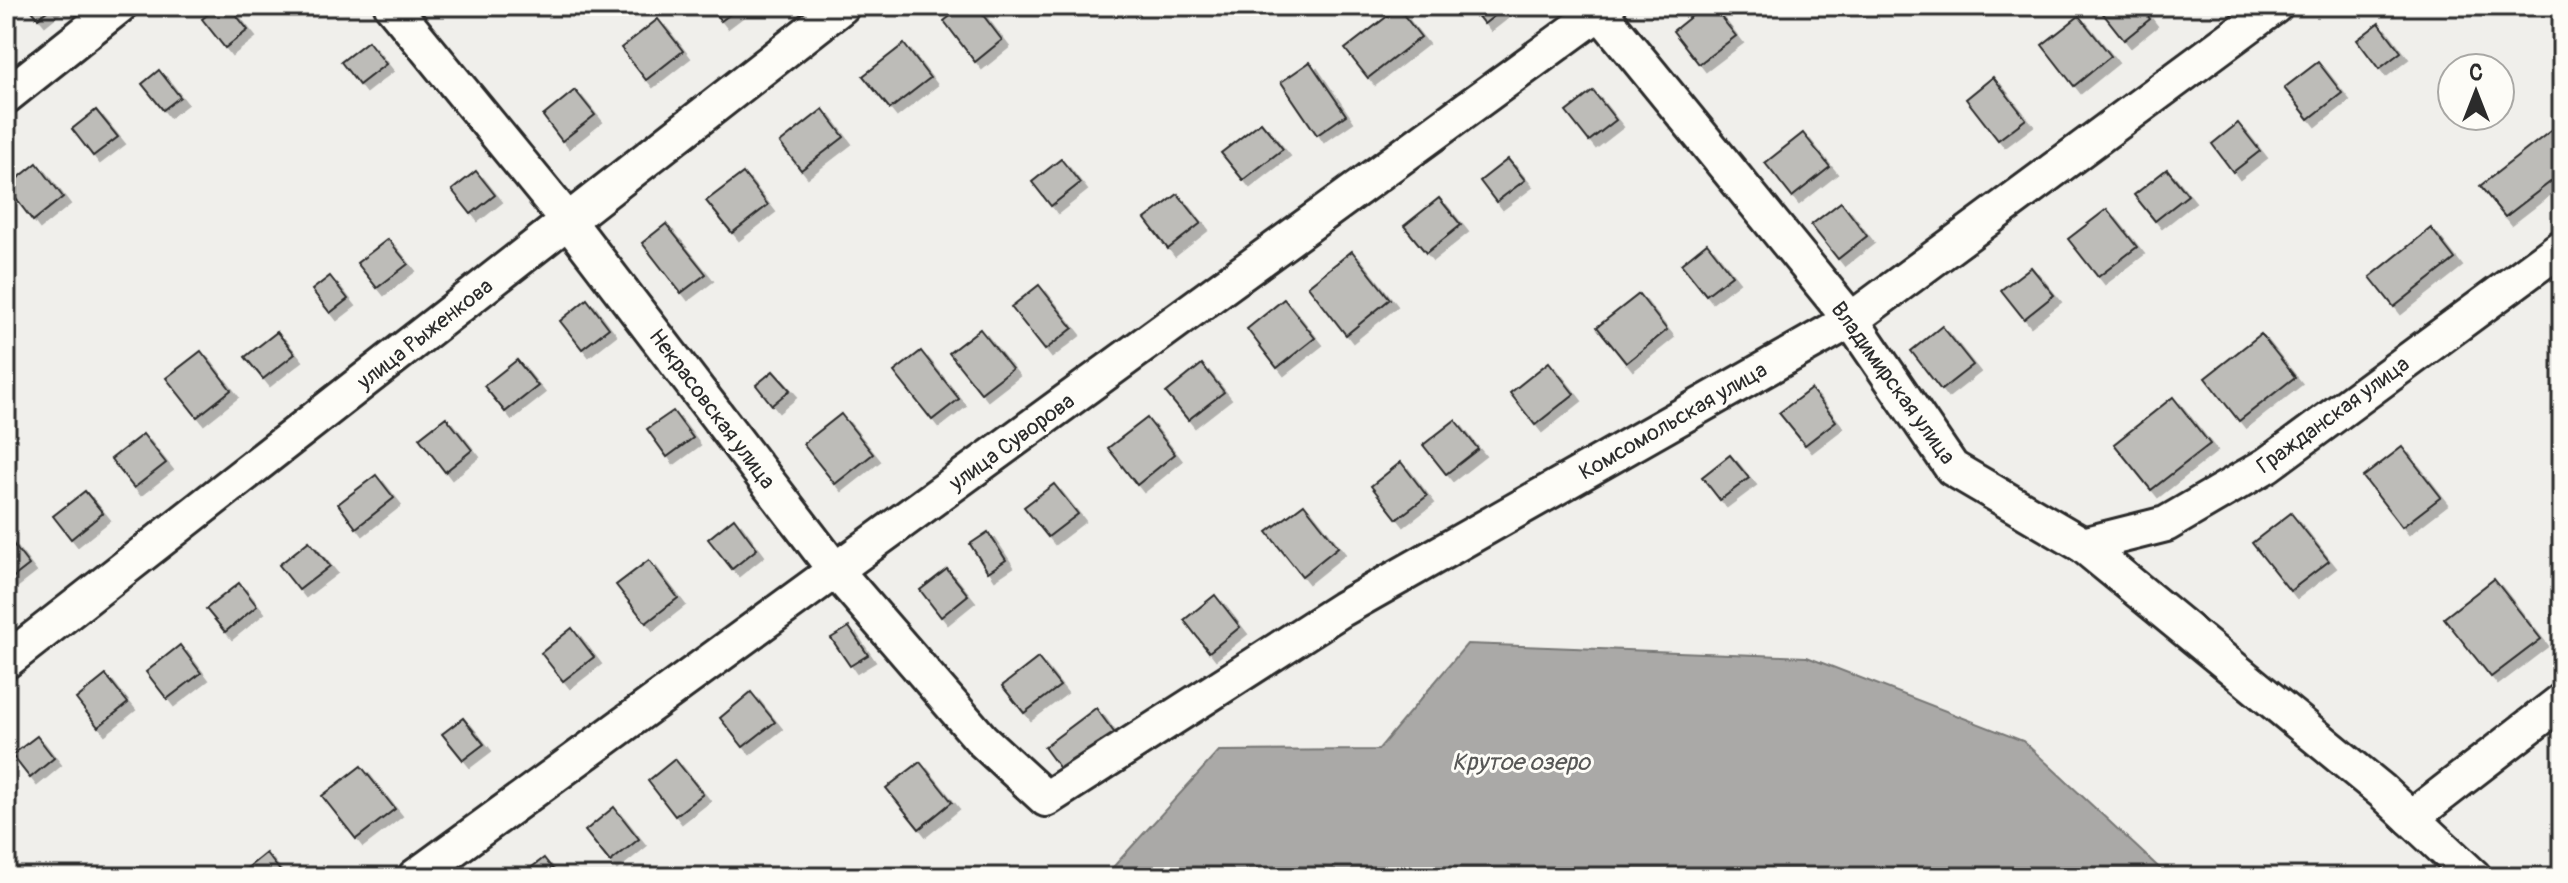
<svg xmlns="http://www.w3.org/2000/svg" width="2568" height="883" viewBox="0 0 2568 883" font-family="Pangolin,sans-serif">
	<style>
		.water { fill: #aaa9a7; stroke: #777775; stroke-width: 2 }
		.building { fill: #bdbcb8; stroke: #2b2b2b; stroke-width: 2; filter: url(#shadow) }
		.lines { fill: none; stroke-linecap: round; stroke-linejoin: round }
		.minor-casing { stroke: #2b2b2b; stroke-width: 40 }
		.minor { stroke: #fdfcf7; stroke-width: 34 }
		.labels { text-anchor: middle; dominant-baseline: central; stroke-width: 6; stroke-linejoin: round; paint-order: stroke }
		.street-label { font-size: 22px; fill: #2b2b2b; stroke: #fdfcf7 }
		.water-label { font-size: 24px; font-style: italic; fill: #575756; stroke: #fdfcf7 }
	</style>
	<defs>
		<filter id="shadow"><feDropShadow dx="7" dy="7" stdDeviation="0" flood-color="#0004"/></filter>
	</defs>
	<rect width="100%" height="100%" fill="#f0efeb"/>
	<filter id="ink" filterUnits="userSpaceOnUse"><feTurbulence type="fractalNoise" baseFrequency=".0125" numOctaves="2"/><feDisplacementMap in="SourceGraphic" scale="16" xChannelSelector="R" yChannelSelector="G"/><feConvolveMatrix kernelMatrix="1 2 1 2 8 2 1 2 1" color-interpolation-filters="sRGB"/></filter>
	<g filter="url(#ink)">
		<!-- water -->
		<path class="water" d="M 1467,644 L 1807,657 L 2023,741 L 2169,877 L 1104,877 L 1219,751 L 1378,750 Z"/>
		<!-- building -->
		<g class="building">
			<path d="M 28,6 L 53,6 L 38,18 Z"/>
			<path d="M 219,6 L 229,6 L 248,30 L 225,48 L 202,19 Z"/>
			<path d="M 709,6 L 741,6 L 721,21 Z"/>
			<path d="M 963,6 L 976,6 L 1002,40 L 975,62 L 944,21 Z"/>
			<path d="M 1470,6 L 1507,6 L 1484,24 Z"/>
			<path d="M 1704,6 L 1712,6 L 1736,36 L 1699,64 L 1673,31 Z"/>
			<path d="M 2097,6 L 2140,6 L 2150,19 L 2124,40 Z"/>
			<path d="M 1398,8 L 1421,37 L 1368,78 L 1345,49 Z"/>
			<path d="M 2079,16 L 2111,56 L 2074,86 L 2042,45 Z"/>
			<path d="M 658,19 L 683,51 L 646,80 L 621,48 Z"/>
			<path d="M 2379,23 L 2401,52 L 2379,69 L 2357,40 Z"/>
			<path d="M 368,41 L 386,64 L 359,85 L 341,62 Z"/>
			<path d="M 904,44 L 930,78 L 890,109 L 863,76 Z"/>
			<path d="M 1310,62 L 1346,115 L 1317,135 L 1281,82 Z"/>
			<path d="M 2318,62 L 2342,93 L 2309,119 L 2284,88 Z"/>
			<path d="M 159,70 L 180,97 L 163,110 L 142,84 Z"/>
			<path d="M 1993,77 L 2026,119 L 1998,140 L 1966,99 Z"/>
			<path d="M 575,90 L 595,115 L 562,141 L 543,116 Z"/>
			<path d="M 1593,91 L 1616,120 L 1589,141 L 1566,112 Z"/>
			<path d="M 823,109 L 844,137 L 801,170 L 780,143 Z"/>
			<path d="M 96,110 L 118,137 L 93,156 L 72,129 Z"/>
			<path d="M 1261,122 L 1283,149 L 1243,180 L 1221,153 Z"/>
			<path d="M 2238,123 L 2260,151 L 2233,172 L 2212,144 Z"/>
			<path d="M 2553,129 L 2562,141 L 2562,173 L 2505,217 L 2480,186 Z"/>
			<path d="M 1803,133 L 1830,167 L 1792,197 L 1765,163 Z"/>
			<path d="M 1061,159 L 1080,183 L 1051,206 L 1032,182 Z"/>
			<path d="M 1508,159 L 1525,180 L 1496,202 L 1480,181 Z"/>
			<path d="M 37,163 L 63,197 L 33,221 L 7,187 Z"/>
			<path d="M 2167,169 L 2188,195 L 2155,221 L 2134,195 Z"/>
			<path d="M 476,171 L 495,195 L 471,214 L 452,190 Z"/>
			<path d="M 743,173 L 768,205 L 732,233 L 706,201 Z"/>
			<path d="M 1178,194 L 1201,223 L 1168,249 L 1145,219 Z"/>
			<path d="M 1439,198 L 1461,225 L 1426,253 L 1404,226 Z"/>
			<path d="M 1841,202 L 1867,236 L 1838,259 L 1811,225 Z"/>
			<path d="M 2107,209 L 2137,247 L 2098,277 L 2068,239 Z"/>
			<path d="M 666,224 L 706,274 L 681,293 L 642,243 Z"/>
			<path d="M 2431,228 L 2455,259 L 2394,307 L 2370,277 Z"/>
			<path d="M 388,239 L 408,264 L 377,288 L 357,263 Z"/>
			<path d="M 1707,243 L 1732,275 L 1706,295 L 1681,264 Z"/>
			<path d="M 1352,251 L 1390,299 L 1346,335 L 1308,286 Z"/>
			<path d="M 2031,267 L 2054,295 L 2024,319 L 2001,290 Z"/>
			<path d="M 330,276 L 348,299 L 330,313 L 312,290 Z"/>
			<path d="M 1039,285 L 1073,328 L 1045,350 L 1011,307 Z"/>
			<path d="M 1639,294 L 1667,330 L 1626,363 L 1597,327 Z"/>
			<path d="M 587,299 L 609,328 L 582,349 L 560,321 Z"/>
			<path d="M 1284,299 L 1315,338 L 1277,368 L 1247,329 Z"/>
			<path d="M 1942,326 L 1973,365 L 1941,390 L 1911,351 Z"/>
			<path d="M 980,329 L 1012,369 L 981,393 L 949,353 Z"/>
			<path d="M 277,332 L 295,354 L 263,379 L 245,357 Z"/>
			<path d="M 2261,334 L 2295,377 L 2239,421 L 2205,378 Z"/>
			<path d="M 201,351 L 231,390 L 197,417 L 166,378 Z"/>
			<path d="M 921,351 L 959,399 L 932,420 L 894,372 Z"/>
			<path d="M 517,360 L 538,386 L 505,412 L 484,386 Z"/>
			<path d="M 1549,362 L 1574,394 L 1535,425 L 1510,393 Z"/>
			<path d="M 1202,364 L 1224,392 L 1188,420 L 1166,393 Z"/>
			<path d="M 773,371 L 790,390 L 772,405 L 756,385 Z"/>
			<path d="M 1811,389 L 1836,421 L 1805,445 L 1779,413 Z"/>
			<path d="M 2173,397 L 2210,444 L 2151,490 L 2114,444 Z"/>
			<path d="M 673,411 L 693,438 L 667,457 L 647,429 Z"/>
			<path d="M 841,414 L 873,454 L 835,484 L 803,444 Z"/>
			<path d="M 446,417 L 472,450 L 445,472 L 419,438 Z"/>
			<path d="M 1147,418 L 1175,454 L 1137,485 L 1108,448 Z"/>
			<path d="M 1455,420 L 1478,449 L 1446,474 L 1423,445 Z"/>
			<path d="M 143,434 L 166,463 L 134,488 L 111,459 Z"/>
			<path d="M 2402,447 L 2441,497 L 2402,527 L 2363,477 Z"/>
			<path d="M 1730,455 L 1749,478 L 1720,500 L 1702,477 Z"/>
			<path d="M 1401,462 L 1427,496 L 1397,519 L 1371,486 Z"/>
			<path d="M 376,475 L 394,498 L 356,528 L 338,504 Z"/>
			<path d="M 1054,484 L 1078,514 L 1048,537 L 1024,507 Z"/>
			<path d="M 85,491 L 103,513 L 71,539 L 53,516 Z"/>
			<path d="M 1304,504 L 1338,547 L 1302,576 L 1267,532 Z"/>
			<path d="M 2291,513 L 2329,561 L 2290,591 L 2252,543 Z"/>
			<path d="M 734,518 L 757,549 L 732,569 L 708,539 Z"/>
			<path d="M 988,532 L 1006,560 L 988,572 L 970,544 Z"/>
			<path d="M 6,535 L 29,565 L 6,583 Z"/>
			<path d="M 309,541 L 330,566 L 299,590 L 279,565 Z"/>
			<path d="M 649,560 L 678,598 L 646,623 L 616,585 Z"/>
			<path d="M 947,569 L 968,595 L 941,617 L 920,590 Z"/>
			<path d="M 2494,579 L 2541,639 L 2491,677 L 2444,618 Z"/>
			<path d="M 239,583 L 257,606 L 225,632 L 206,609 Z"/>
			<path d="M 1215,595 L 1240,627 L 1209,652 L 1184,620 Z"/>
			<path d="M 849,627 L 868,655 L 850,666 L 831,638 Z"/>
			<path d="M 572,628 L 594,657 L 563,681 L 541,653 Z"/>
			<path d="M 180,645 L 201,673 L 167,699 L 146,672 Z"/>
			<path d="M 1038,658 L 1060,686 L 1024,713 L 1002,686 Z"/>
			<path d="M 106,675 L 128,703 L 98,727 L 76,699 Z"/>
			<path d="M 751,692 L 775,722 L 743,747 L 720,718 Z"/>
			<path d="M 1096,708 L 1116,735 L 1064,774 L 1044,747 Z"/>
			<path d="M 463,718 L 484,744 L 463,760 L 442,734 Z"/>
			<path d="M 37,736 L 54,758 L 30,778 L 12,755 Z"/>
			<path d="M 675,759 L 703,794 L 675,816 L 648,781 Z"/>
			<path d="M 920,762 L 952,802 L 919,829 L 886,788 Z"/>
			<path d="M 361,766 L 395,809 L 356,839 L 322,796 Z"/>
			<path d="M 614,807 L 639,839 L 610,862 L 585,831 Z"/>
			<path d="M 266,853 L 285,877 L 236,877 Z"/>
			<path d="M 544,858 L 559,877 L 521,877 L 520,876 Z"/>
		</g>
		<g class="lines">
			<!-- minor casing -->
			<g class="minor-casing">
				<g id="minor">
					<path d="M 392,6 L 568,221 L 835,570 L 982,740 L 1046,799 L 1342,609 L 1851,320 L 2275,6"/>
					<path d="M 1595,6 L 1851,320 L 1952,468 L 2083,545 L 2382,791 L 2474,877"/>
					<path d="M 6,96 L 119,6"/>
					<path d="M 2083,545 L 2166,524 L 2267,465 L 2562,247"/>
					<path d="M 6,661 L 842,6"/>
					<path d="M 2411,818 L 2562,701"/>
					<path d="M 415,877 L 1608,6"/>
				</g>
			</g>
			<!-- minor -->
			<use href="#minor" class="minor"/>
		</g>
	</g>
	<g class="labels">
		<!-- street labels -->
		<g class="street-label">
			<text transform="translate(425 334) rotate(-38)">улица Рыженкова</text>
			<text transform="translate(1893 383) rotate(54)">Владимирская улица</text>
			<text transform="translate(712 409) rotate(53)">Некрасовская улица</text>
			<text transform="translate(2333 415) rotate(-36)">Гражданская улица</text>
			<text transform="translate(1673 421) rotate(-30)">Комсомольская улица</text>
			<text transform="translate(1012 442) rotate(-36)">улица Суворова</text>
		</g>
		<!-- water labels -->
		<g class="water-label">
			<text x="1521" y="762">Крутое озеро</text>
		</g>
	</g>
	<!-- margin -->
	<rect width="2568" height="883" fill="none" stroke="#fdfcf7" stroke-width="32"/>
	<rect x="16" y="16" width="2536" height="851" fill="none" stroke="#2b2b2b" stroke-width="3" filter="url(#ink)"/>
	<!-- north arrow -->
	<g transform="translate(2476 92)"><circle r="38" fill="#fdfcf7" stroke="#a9a8a5" stroke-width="2"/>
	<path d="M0-6L14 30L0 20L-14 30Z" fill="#2b2b2b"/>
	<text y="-12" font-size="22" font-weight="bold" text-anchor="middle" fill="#2b2b2b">С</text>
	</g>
</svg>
